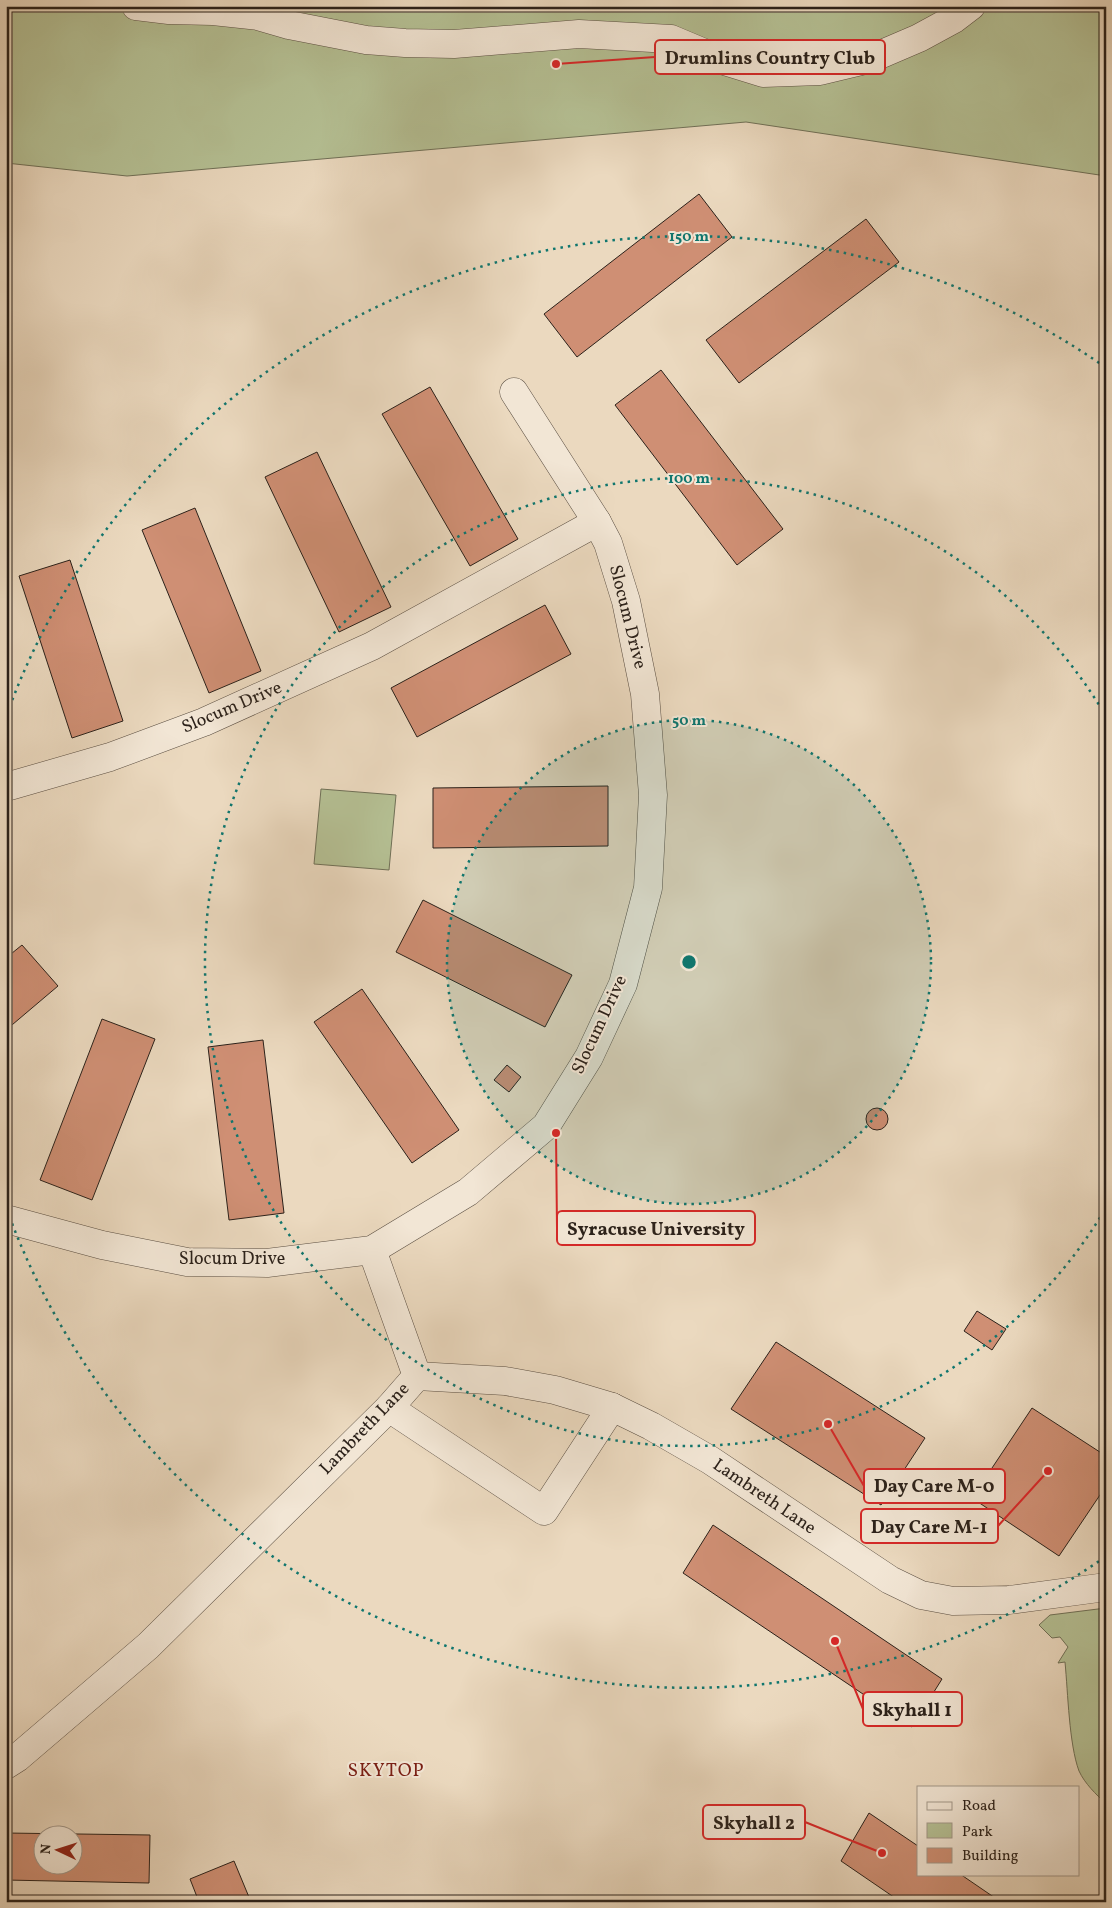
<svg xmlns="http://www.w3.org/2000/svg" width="1112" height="1908" viewBox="0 0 1112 1908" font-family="Vollkorn,serif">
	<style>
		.green { fill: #b5c094; stroke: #707057 }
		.building { fill: #cf8f74; stroke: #2b211a; fill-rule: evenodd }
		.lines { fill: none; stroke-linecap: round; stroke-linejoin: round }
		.minor-casing { stroke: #5b4f43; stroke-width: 29 }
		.minor { stroke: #f2e6d5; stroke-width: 28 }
		.ring { fill: none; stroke: #0f766e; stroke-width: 2.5; stroke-dasharray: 2.5 5 }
		.labels { text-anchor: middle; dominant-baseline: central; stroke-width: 4; stroke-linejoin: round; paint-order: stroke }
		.street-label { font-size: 18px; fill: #2b211a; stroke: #f2e6d5 }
		.neighbourhood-label { font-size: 19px; letter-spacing: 1px; fill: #7a1f14; stroke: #f2e6d5 }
		.centre { fill: #0f766e; stroke: #f2e6d5; stroke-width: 2.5 }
		.ring-label { font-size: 15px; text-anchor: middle; font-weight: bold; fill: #0f766e; stroke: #f2e6d5; stroke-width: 4; stroke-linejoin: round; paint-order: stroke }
		.leader { fill: none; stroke: #d62828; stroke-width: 2 }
		.callout-dot { fill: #d62828; stroke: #f2e6d5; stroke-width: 2 }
		.callout { fill: #f2e6d5; stroke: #d62828; stroke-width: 2 }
		.callout-label { font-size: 19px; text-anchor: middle; font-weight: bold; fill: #2b211a }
	</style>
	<rect width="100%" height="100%" fill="#ebd9bf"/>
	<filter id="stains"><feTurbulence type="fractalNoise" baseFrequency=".004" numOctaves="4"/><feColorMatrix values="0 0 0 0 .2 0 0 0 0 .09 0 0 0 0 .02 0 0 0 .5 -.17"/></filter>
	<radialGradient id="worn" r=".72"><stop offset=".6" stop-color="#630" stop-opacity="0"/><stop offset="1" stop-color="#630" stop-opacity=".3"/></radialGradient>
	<!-- green -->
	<g class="green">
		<path d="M 6,6 L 1106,6 L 1106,176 L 746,122 L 127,176 L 6,163 Z"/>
		<path d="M 321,789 L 396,795 L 389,870 L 314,864 Z"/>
		<path d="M 1106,1608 L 1106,1804 C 1096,1794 1085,1784 1079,1771 C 1069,1744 1068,1693 1065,1662 L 1058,1663 L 1068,1647 L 1060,1637 L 1052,1638 L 1039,1625 L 1050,1615 Z"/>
	</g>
	<!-- building -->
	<g class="building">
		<path d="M 699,194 L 732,237 L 577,357 L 544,314 Z"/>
		<path d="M 866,219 L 899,262 L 739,383 L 706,340 Z"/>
		<path d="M 661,370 L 783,529 L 737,565 L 615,405 Z"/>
		<path d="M 430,387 L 518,539 L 470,566 L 382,414 Z"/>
		<path d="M 317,452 L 391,607 L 339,632 L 265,477 Z"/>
		<path d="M 195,508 L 261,671 L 209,693 L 142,530 Z"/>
		<path d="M 70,560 L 123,721 L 72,738 L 19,576 Z"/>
		<path d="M 545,605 L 571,654 L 417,737 L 391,688 Z"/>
		<path d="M 608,786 L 608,846 L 433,848 L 433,788 Z"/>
		<path d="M 423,900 L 572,975 L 545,1027 L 396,952 Z"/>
		<path d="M 22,945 L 58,986 L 6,1030 L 6,958 Z"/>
		<path d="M 362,989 L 459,1130 L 412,1163 L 314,1022 Z"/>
		<path d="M 102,1019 L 155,1039 L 92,1200 L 40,1180 Z"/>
		<path d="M 263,1040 L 284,1213 L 229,1220 L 208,1047 Z"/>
		<path d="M 507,1065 L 521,1077 L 509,1092 L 494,1080 Z"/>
		<circle cx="877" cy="1119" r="11"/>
		<path d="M 977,1311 L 1006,1329 L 992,1350 L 964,1331 Z"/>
		<path d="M 776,1342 L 925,1438 L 881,1505 L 731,1409 Z"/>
		<path d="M 1032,1408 L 1106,1456 L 1106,1486 L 1059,1556 L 972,1498 Z"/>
		<path d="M 713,1525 L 942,1679 L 912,1727 L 683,1573 Z"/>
		<path d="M 869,1813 L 918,1846 L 918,1874 L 960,1874 L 1001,1902 L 901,1902 L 841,1861 Z"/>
		<path d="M 6,1833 L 150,1835 L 149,1883 L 6,1880 ZM 42,1836 L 72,1836 L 72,1866 L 42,1866 Z"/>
		<path d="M 234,1861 L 251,1902 L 199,1902 L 190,1879 Z"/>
	</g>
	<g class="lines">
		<!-- minor casing -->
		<g class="minor-casing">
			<g id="minor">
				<path d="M 136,6 L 169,10 L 213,11 L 258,16 L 289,25 L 366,40 L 405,43 L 454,44 L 579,34 L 671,39 L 721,60 L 763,73 L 820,71 L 870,59 L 919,38 L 954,19 L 971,6"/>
				<path d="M 514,392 L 597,522"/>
				<path d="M 6,787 L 110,757 L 204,722 L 372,646 L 597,522 L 608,543 L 626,601 L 645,694 L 653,795 L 648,888 L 623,984 L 589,1057 L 546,1126 L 468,1192 L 372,1250 L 267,1263 L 187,1262 L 102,1245 L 6,1219"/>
				<path d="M 372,1250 L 417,1376"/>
				<path d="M 417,1376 L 505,1381 L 555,1390 L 612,1407 L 651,1426 L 710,1460 L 890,1580 L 921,1595 L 953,1601 L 1009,1600 L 1106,1587"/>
				<path d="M 389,1408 L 544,1511 L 612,1407"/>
				<path d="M 6,1765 L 17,1758 L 148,1646 L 389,1408 L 417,1376"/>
			</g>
		</g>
		<!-- minor -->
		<use href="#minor" class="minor"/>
	</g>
	<!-- distance rings -->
	<circle cx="689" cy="962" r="242" fill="#0f766e" fill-opacity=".12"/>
	<g class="ring">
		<circle cx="689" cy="962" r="242"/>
		<path d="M1104 1211A484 484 0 1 1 1104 713"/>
		<path d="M1105 1557A726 726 0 0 1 7 1210M7 714A726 726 0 0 1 1105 367"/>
	</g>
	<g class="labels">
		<!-- street labels -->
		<g class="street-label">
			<text transform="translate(627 617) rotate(76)">Slocum Drive</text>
			<text transform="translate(232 708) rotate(-23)">Slocum Drive</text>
			<text transform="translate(600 1025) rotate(-65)">Slocum Drive</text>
			<text x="232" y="1259">Slocum Drive</text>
			<text transform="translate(365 1429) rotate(-46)">Lambreth Lane</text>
			<text transform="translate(764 1497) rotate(34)">Lambreth Lane</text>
		</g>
		<!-- neighbourhood labels -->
		<g class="neighbourhood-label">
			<text x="386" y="1771">SKYTOP</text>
		</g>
	</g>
	<circle cx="689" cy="962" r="8" class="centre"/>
	<g class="ring-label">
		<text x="689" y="241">150 m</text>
		<text x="689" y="483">100 m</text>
		<text x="689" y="725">50 m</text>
	</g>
	<!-- callouts -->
	<path class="leader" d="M556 64L655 57M556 1133L557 1228M828 1424L864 1486M1048 1471L998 1526M835 1641L863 1709M882 1853L805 1822"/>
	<g class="callout-dot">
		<circle cx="556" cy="64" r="5"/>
		<circle cx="556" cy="1133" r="5"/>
		<circle cx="828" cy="1424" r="5"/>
		<circle cx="1048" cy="1471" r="5"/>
		<circle cx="835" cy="1641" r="5"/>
		<circle cx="882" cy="1853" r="5"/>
	</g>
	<g class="callout">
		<rect x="655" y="40" width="230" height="34" rx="5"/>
		<rect x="557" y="1211" width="198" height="34" rx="5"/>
		<rect x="864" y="1469" width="141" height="34" rx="5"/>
		<rect x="861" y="1509" width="137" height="34" rx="5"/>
		<rect x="863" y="1692" width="99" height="34" rx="5"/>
		<rect x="703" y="1805" width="102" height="34" rx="5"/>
	</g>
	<g class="callout-label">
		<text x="770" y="64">Drumlins Country Club</text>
		<text x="656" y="1235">Syracuse University</text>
		<text x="934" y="1492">Day Care M-0</text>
		<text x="929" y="1533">Day Care M-1</text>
		<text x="912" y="1716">Skyhall 1</text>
		<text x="754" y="1829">Skyhall 2</text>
	</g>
	<!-- margin -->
	<rect width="1112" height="1908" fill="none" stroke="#ebd9bf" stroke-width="25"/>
	<rect x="8" y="8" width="1097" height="1893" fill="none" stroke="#2b211a" stroke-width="2.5"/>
	<rect x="12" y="12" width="1087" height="1883" fill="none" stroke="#2b211a"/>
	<!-- legend -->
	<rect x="917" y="1786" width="162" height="90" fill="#f2e6d5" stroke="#a2978a"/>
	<rect x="927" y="1802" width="25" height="8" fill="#f2e6d5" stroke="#a2978a"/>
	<text x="962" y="1810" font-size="15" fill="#2b211a">Road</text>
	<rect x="927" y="1823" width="25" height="15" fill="#b5c094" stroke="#a2978a"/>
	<text x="962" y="1836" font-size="15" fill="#2b211a">Park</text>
	<rect x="927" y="1848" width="25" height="15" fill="#cf8f74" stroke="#a2978a"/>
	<text x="962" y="1860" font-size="15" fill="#2b211a">Building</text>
	<!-- north arrow -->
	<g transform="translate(58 1850) rotate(274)"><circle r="24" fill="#f2e6d5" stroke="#a2978a"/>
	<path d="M0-4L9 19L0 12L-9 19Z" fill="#8f2418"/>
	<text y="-8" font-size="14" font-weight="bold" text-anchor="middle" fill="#2b211a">N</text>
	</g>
	<rect width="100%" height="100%" filter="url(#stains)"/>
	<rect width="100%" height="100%" fill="url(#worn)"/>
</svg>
